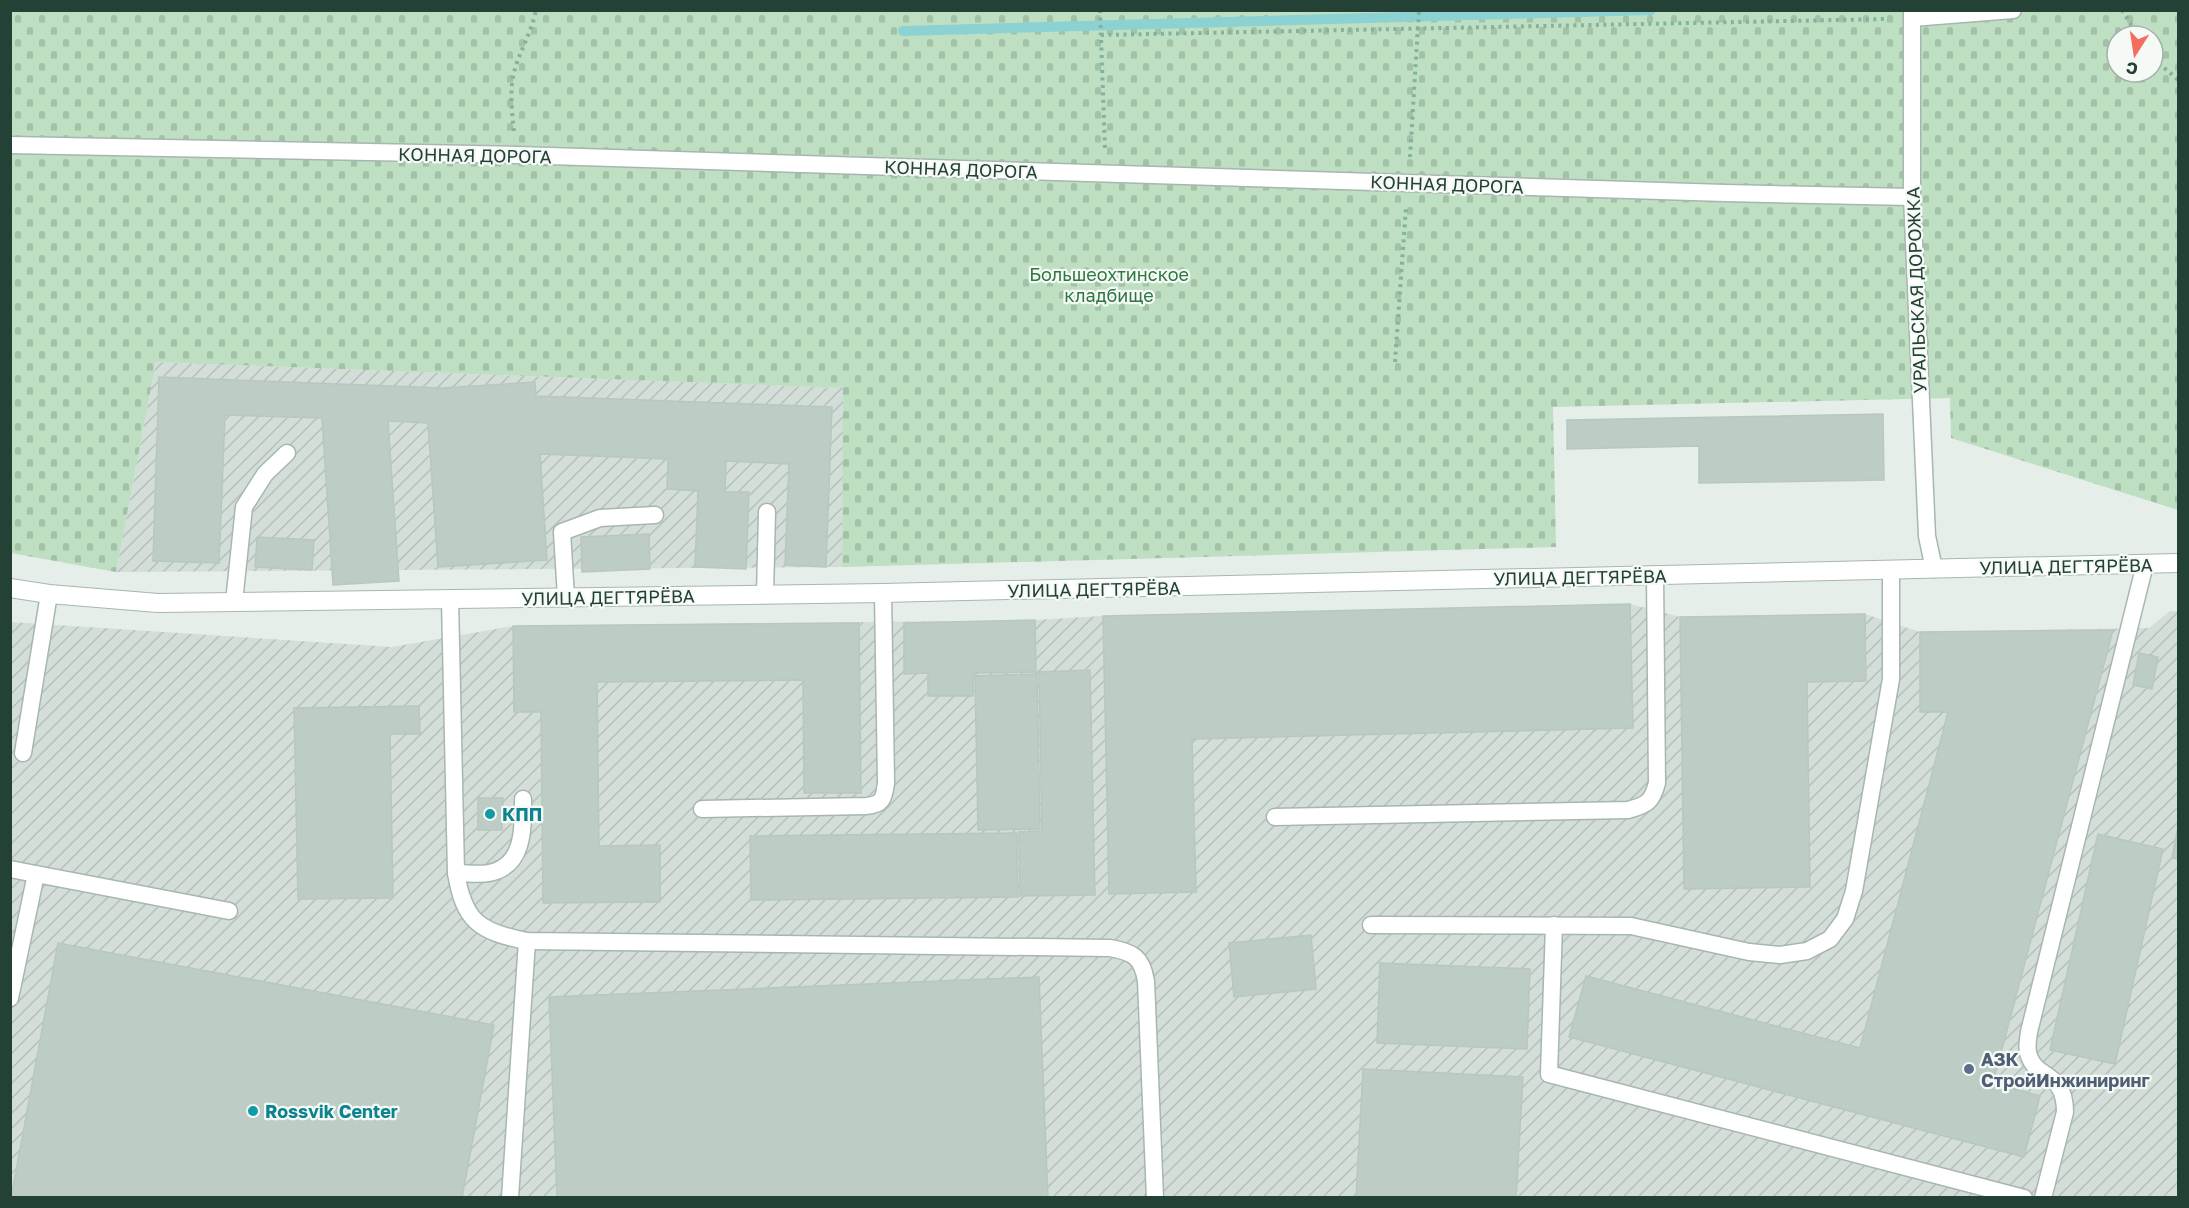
<svg xmlns="http://www.w3.org/2000/svg" width="2189" height="1208" viewBox="0 0 2189 1208" font-family="'Golos Text',sans-serif">
	<style>
		.industrial { fill: url(#industrial-furrows) }
		.cemetery { fill: url(#cemetery-stones); fill-rule: evenodd }
		.lines { fill: none; stroke-linecap: round; stroke-linejoin: round }
		.stream { stroke: #8dd2d3; stroke-width: 10 }
		.building { fill: #bdccc4; stroke: #b7c8bf; stroke-width: 1.5 }
		.lane-casing { stroke: #a7b7af; stroke-width: 19 }
		.street-casing { stroke: #a7b7af; stroke-width: 20 }
		.path { stroke: #85b29e; stroke-width: 4; stroke-dasharray: 3 4.5; stroke-linecap: butt }
		.lane { stroke: #fff; stroke-width: 16 }
		.street { stroke: #fff; stroke-width: 18 }
		.culture-dot { fill: #0f9aa8; stroke: #f6faf7; stroke-width: 2 }
		.service-dot { fill: #5c6f8a; stroke: #f6faf7; stroke-width: 2 }
		.labels { text-anchor: middle; dominant-baseline: central; stroke-width: 4.5; stroke-linejoin: round; paint-order: stroke }
		.street-label { font-size: 18px; fill: #234135; stroke: #f6faf7 }
		.park-label { font-size: 18px; fill: #2d783f; stroke: #f6faf7 }
		.culture-label { font-size: 18px; font-weight: bold; fill: #0d838f; stroke: #f6faf7; text-anchor: start }
		.service-label { font-size: 18px; font-weight: bold; fill: #4e5e75; stroke: #f6faf7; text-anchor: start }
	</style>
	<defs>
		<pattern id="industrial-furrows" width="10" height="10" patternUnits="userSpaceOnUse" patternTransform="scale(1.5)"><rect width="10" height="10" fill="#d3ded8"/><path d="M-1 1l2-2M0 10L10 0M9 11l2-2" fill="none" stroke="#b5c0ba"/></pattern>
		<pattern id="cemetery-stones" width="16" height="16" patternUnits="userSpaceOnUse" patternTransform="scale(1.5)"><rect width="16" height="16" fill="#bedfc2"/><path d="M2 7V4a2 2 0 0 1 4 0v3zM10 15v-3a2 2 0 0 1 4 0v3z" fill="#a3c1a7"/></pattern>
	</defs>
	<rect width="100%" height="100%" fill="#e5eee9"/>
	<!-- industrial -->
	<g class="industrial">
		<path d="M 156,362 L 844,388 L 842,567 L 116,572 Z"/>
		<path d="M 1630,604 L 1680,617 L 1865,614 L 1920,632 L 2149,628 L 2170,611 L 2178,611 L 2178,1197 L 11,1197 L 10,622 L 392,647 L 513,626 L 1035,620 L 1103,616 Z"/>
	</g>
	<!-- cemetery -->
	<path class="cemetery" d="M 10,11 L 2178,11 L 2178,510 L 1951,438 L 1950,398 L 1553,407 L 1556,547 L 842,567 L 843,388 L 156,362 L 116,572 L 11,553 ZM 2117,36 L 2153,36 L 2153,72 L 2117,72 Z"/>
	<g class="lines">
		<!-- stream -->
		<path class="stream" d="M 903,31 L 1651,10"/>
	</g>
	<!-- building -->
	<g class="building">
		<path d="M 159,377 L 443,388 L 535,382 L 536,396 L 832,407 L 826,567 L 785,565 L 789,464 L 726,461 L 725,492 L 749,492 L 746,569 L 695,567 L 698,491 L 667,489 L 668,459 L 540,454 L 547,560 L 438,567 L 428,423 L 388,421 L 399,581 L 333,585 L 322,418 L 225,415 L 219,563 L 153,561 Z"/>
		<path d="M 1883,414 L 1884,480 L 1699,483 L 1699,446 L 1567,449 L 1567,420 Z"/>
		<path d="M 649,534 L 650,569 L 582,572 L 581,537 Z"/>
		<path d="M 257,537 L 314,540 L 312,570 L 255,567 Z"/>
		<path d="M 1630,604 L 1633,728 L 1192,739 L 1196,892 L 1109,894 L 1103,616 Z"/>
		<path d="M 1865,614 L 1866,681 L 1807,682 L 1810,887 L 1684,889 L 1680,617 Z"/>
		<path d="M 1035,620 L 1036,672 L 973,673 L 973,696 L 928,696 L 928,673 L 904,674 L 904,623 Z"/>
		<path d="M 859,623 L 861,793 L 804,793 L 803,680 L 597,682 L 599,846 L 660,845 L 660,902 L 543,903 L 541,712 L 514,712 L 513,626 Z"/>
		<path d="M 2113,630 L 1993,1083 L 2040,1096 L 2024,1157 L 1569,1037 L 1586,976 L 1860,1048 L 1948,712 L 1920,712 L 1920,632 Z"/>
		<path d="M 2139,653 L 2158,657 L 2152,689 L 2133,685 Z"/>
		<path d="M 1090,670 L 1095,895 L 1020,896 L 1019,832 L 1042,831 L 1039,672 Z"/>
		<path d="M 1037,674 L 1040,829 L 978,830 L 975,676 Z"/>
		<path d="M 419,706 L 420,734 L 390,734 L 393,898 L 298,899 L 294,708 Z"/>
		<path d="M 478,798 L 503,798 L 502,830 L 478,830 Z"/>
		<path d="M 2178,827 L 2178,859 L 2172,858 Z"/>
		<path d="M 1017,833 L 1018,897 L 751,900 L 750,836 Z"/>
		<path d="M 2098,834 L 2163,849 L 2115,1064 L 2050,1050 Z"/>
		<path d="M 1311,935 L 1316,989 L 1234,997 L 1229,943 Z"/>
		<path d="M 58,943 L 494,1025 L 462,1198 L 11,1198 Z"/>
		<path d="M 1380,963 L 1530,969 L 1527,1049 L 1377,1043 Z"/>
		<path d="M 1039,977 L 1048,1198 L 557,1198 L 549,997 Z"/>
		<path d="M 1363,1069 L 1523,1077 L 1516,1198 L 1356,1198 Z"/>
	</g>
	<g class="lines">
		<!-- lane casing -->
		<g class="lane-casing">
			<g id="lane">
				<path d="M 1912,10 L 1912,197 L 1927,536 L 1934,569"/>
				<path d="M 1912,18 L 2013,10"/>
				<path d="M 10,145 L 517,155 L 1725,193 L 1912,197"/>
				<path d="M 765,595 L 767,512"/>
				<path d="M 566,597 L 562,532 L 600,518 L 655,515"/>
				<path d="M 450,599 L 456,873 C 467,873 479,875 489,873 C 525,866 523,827 523,799"/>
				<path d="M 234,602 L 244,507 L 265,474 L 287,453"/>
				<path d="M 23,753 L 49,594"/>
				<path d="M 702,809 L 866,806 C 882,805 884,799 886,783 L 883,593"/>
				<path d="M 1275,817 L 1628,810 C 1647,805 1652,802 1657,783 L 1655,575"/>
				<path d="M 10,869 L 36,874 L 10,998"/>
				<path d="M 456,873 C 464,921 479,932 527,941 L 1110,948 C 1133,952 1142,957 1146,981 L 1155,1198"/>
				<path d="M 36,874 L 229,911"/>
				<path d="M 1371,925 L 1631,926 L 1749,952 L 1780,955 L 1807,951 L 1830,939 L 1845,919 L 1854,891 L 1891,679 L 1891,570"/>
				<path d="M 1554,925 L 1549,1074 L 2024,1198"/>
				<path d="M 510,1198 L 527,941"/>
				<path d="M 2043,1198 L 2065,1112 C 2065,1071 2037,1080 2029,1056 C 2026,1049 2028,1040 2029,1032 L 2145,564"/>
			</g>
		</g>
		<!-- street casing -->
		<g class="street-casing">
			<path id="street" d="M 10,588 L 49,594 L 158,603 L 883,593 L 2178,563"/>
		</g>
		<!-- path -->
		<g class="path">
			<path d="M 1100,10 L 1105,149"/>
			<path d="M 2122,10 L 2138,36"/>
			<path d="M 1101,35 L 1886,19"/>
			<path d="M 2153,58 L 2178,80"/>
			<path d="M 514,131 C 512,114 509,86 515,69 C 521,48 531,34 536,10"/>
			<path d="M 1410,157 L 1419,10"/>
			<path d="M 1395,362 L 1406,207"/>
		</g>
		<!-- lane -->
		<use href="#lane" class="lane"/>
		<!-- street -->
		<use href="#street" class="street"/>
	</g>
	<!-- markers -->
	<g class="culture-dot">
		<circle cx="490" cy="814" r="6"/>
		<circle cx="253" cy="1111" r="6"/>
	</g>
	<circle class="service-dot" cx="1969" cy="1069" r="6"/>
	<g class="labels">
		<!-- street labels -->
		<g class="street-label">
			<text transform="translate(475 155) rotate(1)">КОННАЯ ДОРОГА</text>
			<text transform="translate(961 169) rotate(2)">КОННАЯ ДОРОГА</text>
			<text transform="translate(1447 184) rotate(2)">КОННАЯ ДОРОГА</text>
			<text transform="translate(1916 290) rotate(-92)">УРАЛЬСКАЯ ДОРОЖКА</text>
			<text transform="translate(2066 566) rotate(-1)">УЛИЦА ДЕГТЯРЁВА</text>
			<text transform="translate(1580 577) rotate(-1)">УЛИЦА ДЕГТЯРЁВА</text>
			<text transform="translate(1094 589) rotate(-1)">УЛИЦА ДЕГТЯРЁВА</text>
			<text transform="translate(608 597) rotate(-1)">УЛИЦА ДЕГТЯРЁВА</text>
		</g>
		<!-- park labels -->
		<g class="park-label">
			<text x="1109" y="274">Большеохтинское<tspan x="1109" dy="21">кладбище</tspan></text>
		</g>
		<!-- culture labels -->
		<g class="culture-label">
			<text x="502" y="814">КПП</text>
			<text x="265" y="1111">Rossvik Center</text>
		</g>
		<!-- service labels -->
		<g class="service-label">
			<text x="1981" y="1059">АЗК<tspan x="1981" dy="21">СтройИнжиниринг</tspan></text>
		</g>
	</g>
	<!-- border -->
	<rect width="2189" height="1208" fill="none" stroke="#234135" stroke-width="24"/>
	<!-- north arrow -->
	<g transform="translate(2135 54) rotate(192)"><circle r="28" fill="#f6faf7" stroke="#a2b0a9" stroke-width="1.5"/>
	<path d="M0-4.5L10 22L0 15L-10 22Z" fill="#f36e5e"/>
	<text y="-9" font-size="16" font-weight="bold" text-anchor="middle" fill="#234135">С</text>
	</g>
</svg>
